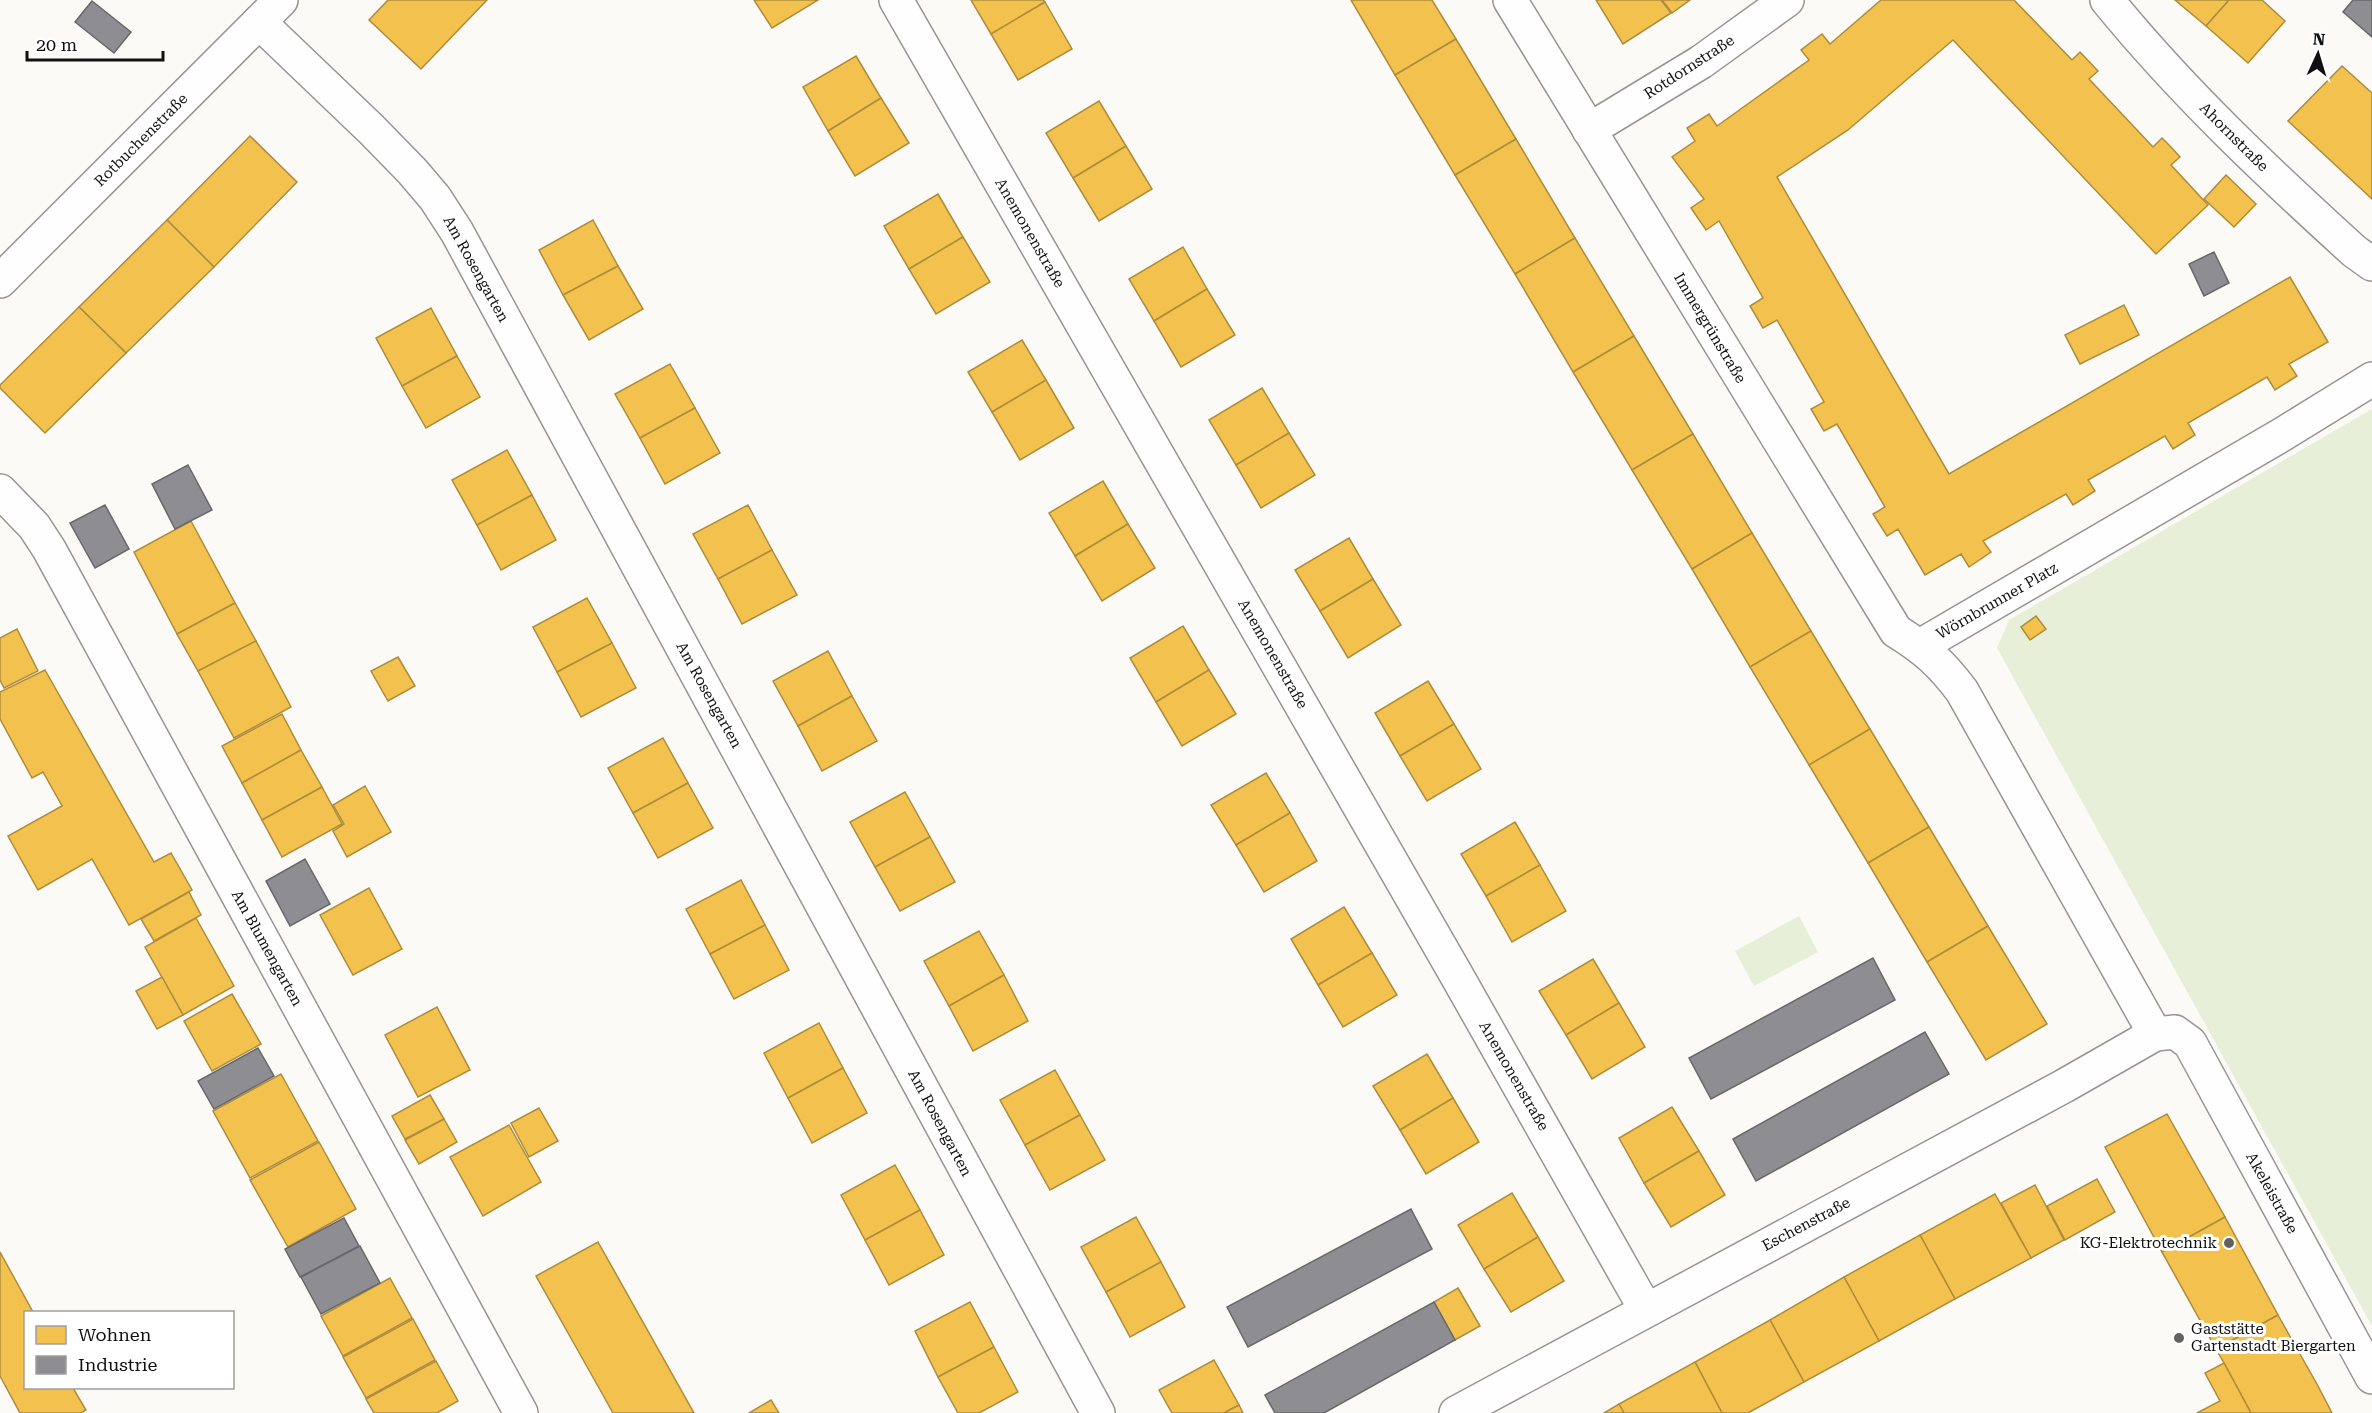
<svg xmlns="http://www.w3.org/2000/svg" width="2372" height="1413" viewBox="0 0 2372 1413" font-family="'Roboto Serif',serif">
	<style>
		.green { fill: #e7efd8 }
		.homes { fill: #f2c14e; stroke: #ae8c3b; stroke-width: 1.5 }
		.industry { fill: #8d8d92; stroke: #68686b; stroke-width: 1.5 }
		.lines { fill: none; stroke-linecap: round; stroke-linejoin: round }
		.minor-casing { stroke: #969594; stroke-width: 36 }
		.minor { stroke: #fefefe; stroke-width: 33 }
		.poi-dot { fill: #626260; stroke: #fff; stroke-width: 2 }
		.labels { text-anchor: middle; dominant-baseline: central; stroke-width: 6; stroke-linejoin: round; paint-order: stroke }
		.street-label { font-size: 15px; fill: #101010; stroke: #fff }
		.poi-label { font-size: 15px; fill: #101010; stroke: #fff; text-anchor: end }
	</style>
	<rect width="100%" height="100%" fill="#fbfaf6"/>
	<!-- green -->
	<g class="green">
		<path d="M 2372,409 L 2372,1326 L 1997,648 L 2009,620 Z"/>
		<path d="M 1799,916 L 1818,952 L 1754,986 L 1735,951 Z"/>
	</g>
	<!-- homes -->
	<g class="homes">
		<path d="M 388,0 L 487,0 L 421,69 L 369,20 Z"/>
		<path d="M 754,0 L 818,0 L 772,28 Z"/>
		<path d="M 971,0 L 1043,0 L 1045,2 L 991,34 Z"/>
		<path d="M 1351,0 L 1432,0 L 1456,39 L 1395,75 Z"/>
		<path d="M 1596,0 L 1661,0 L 1671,13 L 1623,44 Z"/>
		<path d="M 1662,0 L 1690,0 L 1672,13 Z"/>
		<path d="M 1881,0 L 2014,0 L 2072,60 L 2080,52 L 2098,71 L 2089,79 L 2153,147 L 2162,138 L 2170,146 L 2180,157 L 2171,165 L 2208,205 L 2156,254 L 1953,40 L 1848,130 L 1777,177 L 1949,474 L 2290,277 L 2328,342 L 2289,364 L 2297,376 L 2275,390 L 2267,377 L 2188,423 L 2195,435 L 2173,449 L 2165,436 L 2088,480 L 2095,491 L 2073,505 L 2066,494 L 1983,541 L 1991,552 L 1969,567 L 1961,554 L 1925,575 L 1898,529 L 1887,536 L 1873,514 L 1885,507 L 1837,424 L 1824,431 L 1811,409 L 1824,402 L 1777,320 L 1763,328 L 1750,306 L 1763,298 L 1719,221 L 1706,230 L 1691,208 L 1704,199 L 1672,157 L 1695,141 L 1687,128 L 1709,114 L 1717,126 L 1809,60 L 1801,50 L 1822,34 L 1830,44 Z"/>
		<path d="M 2175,0 L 2229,0 L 2206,26 Z"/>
		<path d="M 2229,0 L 2262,0 L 2285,21 L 2248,63 L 2206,26 Z"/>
		<path d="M 1045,2 L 1072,49 L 1018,80 L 991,34 Z"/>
		<path d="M 1456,39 L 1516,139 L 1455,175 L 1395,75 Z"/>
		<path d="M 856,56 L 881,98 L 828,131 L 803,87 Z"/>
		<path d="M 2342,66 L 2372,93 L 2372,199 L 2288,121 Z"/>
		<path d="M 881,98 L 909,143 L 855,176 L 828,131 Z"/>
		<path d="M 1099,101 L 1126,146 L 1073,178 L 1046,133 Z"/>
		<path d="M 250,136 L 297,182 L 214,267 L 167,220 Z"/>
		<path d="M 1516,139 L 1575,238 L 1515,274 L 1455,175 Z"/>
		<path d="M 1126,146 L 1152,189 L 1099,221 L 1073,178 Z"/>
		<path d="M 2226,175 L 2256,204 L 2234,227 L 2204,199 Z"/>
		<path d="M 938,194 L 963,237 L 909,269 L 884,226 Z"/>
		<path d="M 167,220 L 214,267 L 126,353 L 79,307 Z"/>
		<path d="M 593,220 L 618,266 L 563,295 L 539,250 Z"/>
		<path d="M 963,237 L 990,282 L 936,314 L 909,269 Z"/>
		<path d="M 1575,238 L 1634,336 L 1573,372 L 1515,274 Z"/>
		<path d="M 1183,247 L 1207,289 L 1154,321 L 1129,279 Z"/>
		<path d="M 618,266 L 643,309 L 589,340 L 563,295 Z"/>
		<path d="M 1207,289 L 1235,335 L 1181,367 L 1154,321 Z"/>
		<path d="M 2124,305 L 2139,335 L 2080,364 L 2065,335 Z"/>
		<path d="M 79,307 L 126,353 L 45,433 L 0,388 L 0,385 Z"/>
		<path d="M 431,308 L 457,356 L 402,386 L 376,338 Z"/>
		<path d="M 1634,336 L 1693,434 L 1632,470 L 1573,372 Z"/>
		<path d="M 1022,340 L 1046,380 L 992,412 L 968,372 Z"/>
		<path d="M 457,356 L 480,397 L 426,428 L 402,386 Z"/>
		<path d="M 670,364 L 695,408 L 640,438 L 615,394 Z"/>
		<path d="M 1046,380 L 1074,428 L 1020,460 L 992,412 Z"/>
		<path d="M 1262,388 L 1289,433 L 1236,465 L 1209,420 Z"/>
		<path d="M 695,408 L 720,453 L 665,484 L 640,438 Z"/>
		<path d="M 1289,433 L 1315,475 L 1261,508 L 1236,465 Z"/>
		<path d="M 1693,434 L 1752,533 L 1692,569 L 1632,470 Z"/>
		<path d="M 507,450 L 532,495 L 477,525 L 452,480 Z"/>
		<path d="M 1103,481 L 1128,524 L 1075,556 L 1049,513 Z"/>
		<path d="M 532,495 L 556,540 L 501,570 L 477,525 Z"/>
		<path d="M 748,505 L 772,550 L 718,579 L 693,534 Z"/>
		<path d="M 191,521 L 235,603 L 177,634 L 134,552 Z"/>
		<path d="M 1128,524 L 1155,568 L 1102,601 L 1075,556 Z"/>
		<path d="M 1752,533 L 1811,631 L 1750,667 L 1692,569 Z"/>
		<path d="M 1349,538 L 1373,579 L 1320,611 L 1295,570 Z"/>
		<path d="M 772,550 L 797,595 L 742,624 L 718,579 Z"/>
		<path d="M 1373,579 L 1401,625 L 1348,658 L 1320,611 Z"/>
		<path d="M 587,598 L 612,643 L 557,672 L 533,627 Z"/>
		<path d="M 235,603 L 256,641 L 198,671 L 177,634 Z"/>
		<path d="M 2036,616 L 2046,629 L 2030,640 L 2021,627 Z"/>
		<path d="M 1183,626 L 1209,670 L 1156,702 L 1130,658 Z"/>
		<path d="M 17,629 L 38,671 L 4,688 L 0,680 L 0,638 Z"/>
		<path d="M 1811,631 L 1870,729 L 1809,765 L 1750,667 Z"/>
		<path d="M 256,641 L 291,707 L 234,738 L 198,671 Z"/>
		<path d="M 612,643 L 636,688 L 581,717 L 557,672 Z"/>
		<path d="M 828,651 L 852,696 L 798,726 L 773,681 Z"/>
		<path d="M 398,657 L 415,686 L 388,701 L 371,671 Z"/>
		<path d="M 45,670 L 154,862 L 171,853 L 192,890 L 129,925 L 92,859 L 38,890 L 8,836 L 62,806 L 43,772 L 32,778 L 0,719 L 0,692 Z"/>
		<path d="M 1209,670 L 1236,714 L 1182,746 L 1156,702 Z"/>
		<path d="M 1428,681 L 1454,724 L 1400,756 L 1375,713 Z"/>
		<path d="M 852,696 L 877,741 L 822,771 L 798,726 Z"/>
		<path d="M 282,714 L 301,750 L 242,783 L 222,746 Z"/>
		<path d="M 1454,724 L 1481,769 L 1427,801 L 1400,756 Z"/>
		<path d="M 1870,729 L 1929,827 L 1868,863 L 1809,765 Z"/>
		<path d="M 663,738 L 688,783 L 633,813 L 608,768 Z"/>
		<path d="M 301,750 L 322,787 L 262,820 L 242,783 Z"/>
		<path d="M 1266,773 L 1290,813 L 1236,845 L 1211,805 Z"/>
		<path d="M 688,783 L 713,828 L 658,858 L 633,813 Z"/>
		<path d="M 365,786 L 391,832 L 347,857 L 333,831 L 344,824 L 333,805 Z"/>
		<path d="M 322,787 L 342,824 L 282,857 L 262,820 Z"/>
		<path d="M 905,792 L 930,837 L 875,867 L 850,822 Z"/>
		<path d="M 1290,813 L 1317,861 L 1264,892 L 1236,845 Z"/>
		<path d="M 1515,822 L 1540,865 L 1486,896 L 1461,854 Z"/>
		<path d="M 1929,827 L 1988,926 L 1927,962 L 1868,863 Z"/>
		<path d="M 930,837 L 955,882 L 900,911 L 875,867 Z"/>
		<path d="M 1540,865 L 1566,911 L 1512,942 L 1486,896 Z"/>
		<path d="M 741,880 L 765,925 L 710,954 L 686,909 Z"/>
		<path d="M 369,888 L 402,949 L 353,975 L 320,915 Z"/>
		<path d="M 189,892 L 201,915 L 154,941 L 141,919 Z"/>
		<path d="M 1344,907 L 1372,953 L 1318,985 L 1291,939 Z"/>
		<path d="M 196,918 L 234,986 L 183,1015 L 145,947 Z"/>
		<path d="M 765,925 L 789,970 L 734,999 L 710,954 Z"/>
		<path d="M 1988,926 L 2047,1024 L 1986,1060 L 1927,962 Z"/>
		<path d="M 979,931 L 1004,975 L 949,1006 L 924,961 Z"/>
		<path d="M 1372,953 L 1397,995 L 1343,1027 L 1318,985 Z"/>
		<path d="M 1593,959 L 1619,1003 L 1566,1035 L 1539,991 Z"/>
		<path d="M 1004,975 L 1028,1021 L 973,1051 L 949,1006 Z"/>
		<path d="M 162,977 L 183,1015 L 157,1029 L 136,991 Z"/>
		<path d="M 232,994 L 261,1044 L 212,1071 L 184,1021 Z"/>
		<path d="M 1619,1003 L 1645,1047 L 1592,1079 L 1566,1035 Z"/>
		<path d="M 437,1007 L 470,1070 L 418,1097 L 385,1035 Z"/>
		<path d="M 819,1023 L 843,1068 L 788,1098 L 764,1053 Z"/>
		<path d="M 1427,1054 L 1453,1098 L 1400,1130 L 1373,1086 Z"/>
		<path d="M 843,1068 L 867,1113 L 812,1143 L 788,1098 Z"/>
		<path d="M 1055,1070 L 1080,1115 L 1025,1145 L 1000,1100 Z"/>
		<path d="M 281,1074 L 318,1141 L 250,1178 L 213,1111 Z"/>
		<path d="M 430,1095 L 444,1119 L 405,1139 L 392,1116 Z"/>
		<path d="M 1453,1098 L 1479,1142 L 1426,1174 L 1400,1130 Z"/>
		<path d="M 1672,1107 L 1699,1151 L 1644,1183 L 1619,1138 Z"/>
		<path d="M 539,1108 L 558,1141 L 529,1157 L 511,1123 Z"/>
		<path d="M 2167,1114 L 2225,1217 L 2162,1252 L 2105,1147 Z"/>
		<path d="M 1080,1115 L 1105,1160 L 1050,1190 L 1025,1145 Z"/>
		<path d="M 444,1119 L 457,1142 L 419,1164 L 405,1140 Z"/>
		<path d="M 509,1125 L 541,1182 L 483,1216 L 450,1157 Z"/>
		<path d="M 319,1142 L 356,1209 L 288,1247 L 250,1180 Z"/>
		<path d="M 1699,1151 L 1725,1195 L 1671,1227 L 1644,1183 Z"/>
		<path d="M 895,1165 L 920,1210 L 865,1240 L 841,1195 Z"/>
		<path d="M 2097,1179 L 2115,1212 L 2065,1240 L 2047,1206 Z"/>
		<path d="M 2035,1185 L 2064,1240 L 2031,1258 L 2001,1203 Z"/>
		<path d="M 1512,1193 L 1538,1237 L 1484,1269 L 1458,1225 Z"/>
		<path d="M 1995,1194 L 2031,1258 L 1955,1299 L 1920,1235 Z"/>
		<path d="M 920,1210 L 944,1255 L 889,1285 L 865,1240 Z"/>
		<path d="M 1136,1217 L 1161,1262 L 1106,1292 L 1081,1247 Z"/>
		<path d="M 2225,1217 L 2278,1315 L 2216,1349 L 2162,1252 Z"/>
		<path d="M 1920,1235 L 1955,1299 L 1879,1341 L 1844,1277 Z"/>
		<path d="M 1538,1237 L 1564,1281 L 1511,1312 L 1484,1269 Z"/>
		<path d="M 598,1242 L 694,1413 L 613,1413 L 599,1388 L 536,1276 Z"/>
		<path d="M 0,1252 L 33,1312 L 26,1312 L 26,1388 L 73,1388 L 86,1410 L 81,1413 L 20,1413 L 0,1376 Z"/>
		<path d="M 1161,1262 L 1185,1307 L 1130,1337 L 1106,1292 Z"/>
		<path d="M 1844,1277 L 1879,1341 L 1804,1382 L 1770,1320 Z"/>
		<path d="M 390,1278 L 412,1318 L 343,1356 L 321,1316 Z"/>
		<path d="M 1458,1288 L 1480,1326 L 1455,1340 L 1434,1302 Z"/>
		<path d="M 970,1302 L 994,1347 L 938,1377 L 915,1331 Z"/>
		<path d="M 2278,1315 L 2318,1386 L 2332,1413 L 2251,1413 L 2224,1363 L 2216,1349 Z"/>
		<path d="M 413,1319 L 435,1360 L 366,1398 L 343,1357 Z"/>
		<path d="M 1770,1320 L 1804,1382 L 1748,1413 L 1722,1413 L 1695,1362 Z"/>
		<path d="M 994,1347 L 1018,1392 L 979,1413 L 958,1413 L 938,1377 Z"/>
		<path d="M 1214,1360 L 1239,1405 L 1224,1413 L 1172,1413 L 1159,1390 Z"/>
		<path d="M 436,1361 L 458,1401 L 437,1413 L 374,1413 L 366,1399 Z"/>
		<path d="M 1695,1362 L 1722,1413 L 1624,1413 L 1619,1404 Z"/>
		<path d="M 2224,1363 L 2251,1413 L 2197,1413 L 2220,1401 L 2205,1373 Z"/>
		<path d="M 771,1400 L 779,1413 L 749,1413 Z"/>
		<path d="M 1619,1404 L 1624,1413 L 1604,1413 Z"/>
		<path d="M 1239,1405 L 1243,1413 L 1224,1413 Z"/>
	</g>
	<!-- industry -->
	<g class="industry">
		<path d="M 2353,0 L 2372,0 L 2372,37 L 2343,12 Z"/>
		<path d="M 92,1 L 131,32 L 114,53 L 75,22 Z"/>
		<path d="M 2214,252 L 2229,283 L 2204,296 L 2189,264 Z"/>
		<path d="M 188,465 L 212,510 L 175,529 L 152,484 Z"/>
		<path d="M 105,505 L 129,549 L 95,568 L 70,523 Z"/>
		<path d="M 305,859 L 330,904 L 290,926 L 266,881 Z"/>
		<path d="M 1873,958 L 1895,1000 L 1711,1099 L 1689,1058 Z"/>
		<path d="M 1925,1032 L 1949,1074 L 1756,1181 L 1733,1139 Z"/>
		<path d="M 258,1048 L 274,1076 L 214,1109 L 198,1081 Z"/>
		<path d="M 1411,1209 L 1432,1249 L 1248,1347 L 1227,1307 Z"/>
		<path d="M 344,1218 L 359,1246 L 300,1277 L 285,1249 Z"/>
		<path d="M 360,1246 L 380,1283 L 321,1314 L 301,1277 Z"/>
		<path d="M 1434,1302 L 1455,1340 L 1324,1413 L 1275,1413 L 1265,1395 Z"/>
	</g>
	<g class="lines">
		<!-- minor casing -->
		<g class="minor-casing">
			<g id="minor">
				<path d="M 896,0 L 1457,976 L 1646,1310"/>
				<path d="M 1510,0 L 1896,631 C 1925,649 1941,663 1962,691 L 2155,1034"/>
				<path d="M 2107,0 C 2181,91 2267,172 2354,251 L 2372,264"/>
				<path d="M 259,22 L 372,130 L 412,171 L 435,198 L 457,232 L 1098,1413"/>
				<path d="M 1589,130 L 1701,62 L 1787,0"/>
				<path d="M 0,281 L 281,0"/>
				<path d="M 0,491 L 34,526 L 49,549 L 521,1413"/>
				<path d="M 1920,646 L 2283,434 L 2372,379"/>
				<path d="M 1456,1413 L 2064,1086 L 2155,1034 L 2175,1032 L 2190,1043 L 2372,1377"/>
			</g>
		</g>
		<!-- minor -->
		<use href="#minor" class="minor"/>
	</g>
	<!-- markers -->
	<g class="poi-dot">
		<circle cx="2229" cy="1243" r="6"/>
		<circle cx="2179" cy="1338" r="6"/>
	</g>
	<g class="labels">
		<!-- street labels -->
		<g class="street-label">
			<text transform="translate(1689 67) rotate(-33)">Rotdornstraße</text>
			<text transform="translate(2234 137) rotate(45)">Ahornstraße</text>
			<text transform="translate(141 140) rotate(-45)">Rotbuchenstraße</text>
			<text transform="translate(1030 233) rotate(60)">Anemonenstraße</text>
			<text transform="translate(476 269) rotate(61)">Am Rosengarten</text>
			<text transform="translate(1710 328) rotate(59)">Immergrünstraße</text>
			<text transform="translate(1997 601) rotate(-30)">Wörnbrunner Platz</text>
			<text transform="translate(1273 654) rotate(60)">Anemonenstraße</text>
			<text transform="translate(709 695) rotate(61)">Am Rosengarten</text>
			<text transform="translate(267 948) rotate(61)">Am Blumengarten</text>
			<text transform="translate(1514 1076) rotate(60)">Anemonenstraße</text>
			<text transform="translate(940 1123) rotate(62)">Am Rosengarten</text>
			<text transform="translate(2272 1193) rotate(61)">Akeleistraße</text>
			<text transform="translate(1806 1224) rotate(-28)">Eschenstraße</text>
		</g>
		<!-- poi labels -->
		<g class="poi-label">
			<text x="2217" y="1243">KG-Elektrotechnik</text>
			<text x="2191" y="1329" text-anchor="start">Gaststätte<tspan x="2191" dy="17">Gartenstadt Biergarten</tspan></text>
		</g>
	</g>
	<!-- legend -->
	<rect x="24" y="1311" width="210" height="78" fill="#ffffff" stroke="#9f9f9f" stroke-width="1.5"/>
	<rect x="36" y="1326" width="30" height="18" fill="#f2c14e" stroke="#9f9f9f" stroke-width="1.5"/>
	<text x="78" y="1341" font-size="18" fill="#101010">Wohnen</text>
	<rect x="36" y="1356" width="30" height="18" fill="#8d8d92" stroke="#9f9f9f" stroke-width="1.5"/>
	<text x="78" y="1371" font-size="18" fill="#101010">Industrie</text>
	<!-- north arrow -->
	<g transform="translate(2318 54) rotate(4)" stroke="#ffffff" stroke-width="4.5" paint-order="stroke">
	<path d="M0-4.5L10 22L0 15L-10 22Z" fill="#101010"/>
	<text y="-9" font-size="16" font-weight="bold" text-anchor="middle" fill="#101010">N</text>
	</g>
	<!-- scale -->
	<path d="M27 51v9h136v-9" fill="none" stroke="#101010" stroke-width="3"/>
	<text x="36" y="51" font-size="18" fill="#101010" stroke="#ffffff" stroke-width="4.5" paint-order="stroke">20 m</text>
</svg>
